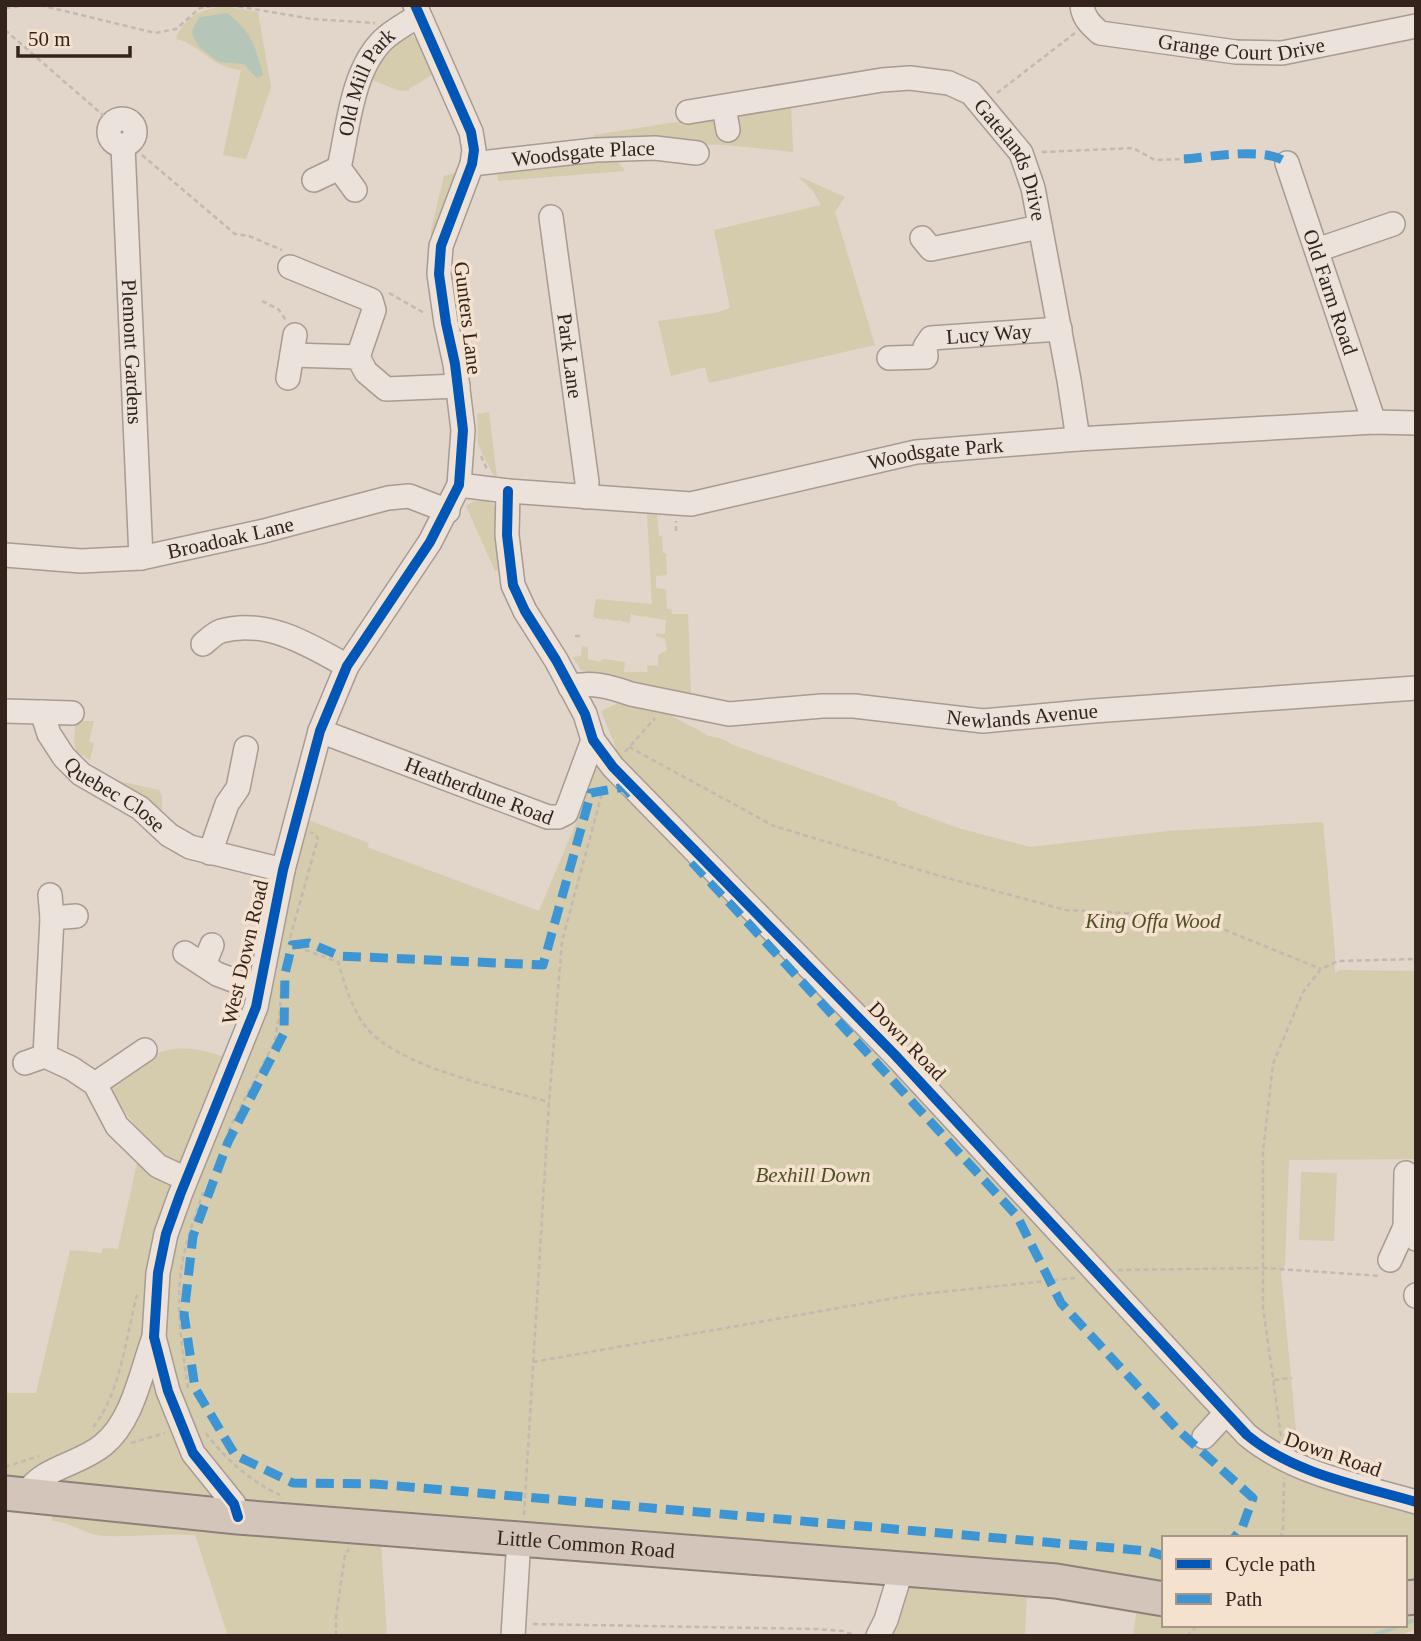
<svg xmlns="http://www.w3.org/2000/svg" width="1421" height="1641" viewBox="0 0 1421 1641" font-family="'Times New Roman',serif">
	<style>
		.green { fill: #d4ccac }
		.water { fill: #b5c5b8 }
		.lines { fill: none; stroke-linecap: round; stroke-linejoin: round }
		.stream { stroke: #b5c5b8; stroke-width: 4.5 }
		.minor-casing { stroke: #a79b93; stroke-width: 26 }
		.highway-casing { stroke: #8c817a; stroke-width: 37 }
		.path { stroke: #c2b9b2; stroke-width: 2.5; stroke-dasharray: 5 3.5; stroke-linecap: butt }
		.minor { stroke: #eae2db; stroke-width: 23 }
		.highway { stroke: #d4c5bb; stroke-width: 33 }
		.quiet { stroke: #3d95d4; stroke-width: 9; stroke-dasharray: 18 9; stroke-linecap: butt }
		.cycleway-casing { stroke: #f4e1ce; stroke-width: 15 }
		.cycleway { stroke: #0057b8; stroke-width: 10 }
		.labels { text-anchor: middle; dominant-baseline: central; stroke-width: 7; stroke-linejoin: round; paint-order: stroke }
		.street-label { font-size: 21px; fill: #34231c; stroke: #f4e1ce }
		.park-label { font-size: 21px; font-style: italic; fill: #4e4f24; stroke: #f4e1ce }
	</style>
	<rect width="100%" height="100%" fill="#e2d5ca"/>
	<!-- green -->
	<g class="green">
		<path d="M 224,6 L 258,12 L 271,87 L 246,159 L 223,155 L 241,70 C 209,67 202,45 176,39 C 183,16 204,9 224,6 Z"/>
		<path d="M 405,35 C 427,37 428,55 435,73 L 409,89 L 409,91 L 397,90 L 365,77 L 373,61 Z"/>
		<path d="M 791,104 L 793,152 L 726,145 L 622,142 L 541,147 L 594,138 L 594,135 Z"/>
		<path d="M 613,156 L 625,171 L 498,181 L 497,169 Z"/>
		<path d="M 461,171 L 430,275 L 431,230 L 444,176 Z"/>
		<path d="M 798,176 L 845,197 L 835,212 L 875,345 L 709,383 L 705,367 L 671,376 L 658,321 L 715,313 L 730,308 L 714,230 L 821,205 L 813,191 Z"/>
		<path d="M 489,412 L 496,470 L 497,476 L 494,476 L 478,445 L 477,414 Z"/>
		<path d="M 474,501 L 489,501 L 496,507 L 503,569 L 495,571 L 466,506 Z"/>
		<path d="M 647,514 L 657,515 L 659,536 L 662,536 L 663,553 L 666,553 L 667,575 L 656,576 L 656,588 L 666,589 L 667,609 L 671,609 L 672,614 L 688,614 L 691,694 L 587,672 L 581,670 L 573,657 L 581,656 L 582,646 L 588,647 L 588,659 L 600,662 L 603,659 L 625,662 L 624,672 L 648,672 L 647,665 L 658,666 L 658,655 L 667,650 L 665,639 L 656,636 L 656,633 L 665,634 L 666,620 L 647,617 L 646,615 L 645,617 L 633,615 L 631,613 L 630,623 L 620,621 L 620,619 L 618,621 L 609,620 L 607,618 L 606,620 L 595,618 L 593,616 L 596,599 L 652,604 Z"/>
		<path d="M 629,702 L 655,707 L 709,736 L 723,739 L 733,745 L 896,802 L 898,806 L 958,828 L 1030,847 L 1168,831 L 1323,822 L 1335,952 L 1335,973 L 1340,970 L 1416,971 L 1416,1159 L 1289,1160 L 1285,1265 L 1281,1272 L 1300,1473 L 1416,1509 L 1416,1583 L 1405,1586 L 1405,1538 L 1164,1538 L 1164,1589 L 1028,1570 L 1025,1636 L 892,1636 L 918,1562 L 381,1542 L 387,1636 L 228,1636 L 195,1535 C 165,1533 135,1537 105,1536 C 85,1535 72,1522 52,1521 L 52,1513 L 5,1478 L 5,1393 L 36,1393 L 70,1250 L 101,1253 L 103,1248 L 118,1249 L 137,1163 L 154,1149 L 113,1097 L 111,1084 C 125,1075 138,1064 153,1056 C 180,1040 214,1053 240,1063 L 257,1021 L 308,820 L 369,843 L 367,847 L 539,911 L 576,823 L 574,819 L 592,769 L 616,748 L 601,711 L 618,703 Z"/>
		<path d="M 76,721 L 94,721 L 89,742 L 94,743 L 90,760 L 76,751 L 74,740 Z"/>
		<path d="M 101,777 L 159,790 L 162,797 L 162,819 Z"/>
		<path d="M 1301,1172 L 1337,1173 L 1334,1241 L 1299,1240 Z"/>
		<path d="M 1137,1607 L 1164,1611 L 1164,1625 L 1405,1625 L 1405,1614 L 1416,1613 L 1416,1629 L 1398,1636 L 1133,1636 Z"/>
	</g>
	<!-- water -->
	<path class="water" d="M 227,13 C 252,32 255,46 263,75 L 257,78 L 244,64 L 219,62 L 200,48 L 192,34 L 193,28 L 200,17 Z"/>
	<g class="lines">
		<!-- stream -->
		<g class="stream">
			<path d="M 1405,1623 L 1412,1621"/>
			<path d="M 1373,1636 L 1400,1625"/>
		</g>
		<!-- minor casing -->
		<g class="minor-casing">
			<g id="minor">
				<path id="s1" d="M 1082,5 C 1083,18 1091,25 1100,33 L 1236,52 L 1282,53 L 1416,26"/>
				<path d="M 724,107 L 728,130"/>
				<path id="s2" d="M 688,112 L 882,80 L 910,78 L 949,83 L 971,93 L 1021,153 L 1033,188 L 1069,380 L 1078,439"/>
				<circle cx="122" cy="132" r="13"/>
				<path id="s3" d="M 123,146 L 141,558"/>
				<path id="s4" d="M 1287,163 L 1374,422"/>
				<path id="s5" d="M 472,164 L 595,150 L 655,148 L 697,153"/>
				<path id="s6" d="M 339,168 C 348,128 352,70 383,40 C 393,30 408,23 419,15"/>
				<path d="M 314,180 L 339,168 L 355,190"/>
				<path id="s7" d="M 551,217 L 587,482 L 586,497"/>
				<path d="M 922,238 L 931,249 L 1040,227"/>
				<path d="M 1317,250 L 1393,224"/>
				<path d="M 290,267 L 371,300 L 374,310 L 358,357"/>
				<path d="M 292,355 L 358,357 L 366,372 L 386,389 L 458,386"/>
				<path id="s8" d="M 889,358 L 926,357 L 925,347 L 931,338 L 1060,329"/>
				<path d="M 288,378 L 295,335"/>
				<path id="s9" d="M 459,485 L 508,491 L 691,504 L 916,452 L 1078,439 L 1374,422 L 1416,423"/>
				<path d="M 508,491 L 507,535 L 513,585 L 525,611 L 556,660 L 585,714 L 593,740 L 613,767 L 895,1055 L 1247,1435 C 1294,1474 1358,1485 1416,1502"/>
				<path id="s10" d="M 5,555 L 81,561 L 141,558 L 264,531 L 388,498 L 409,496 L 448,511"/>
				<path d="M 203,644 C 209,639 215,633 221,631 C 266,618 310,645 347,666"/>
				<path id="s11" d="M 570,687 C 591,681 611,687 631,694 L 729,714 L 822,706 L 854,706 L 983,721 L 1093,711 L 1416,688"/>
				<path d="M 5,711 L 72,713"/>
				<path id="s12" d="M 42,712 L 49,734 L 64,757 L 81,774 L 140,808 L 169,835 L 190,847 L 283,870"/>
				<path id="s13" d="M 320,731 L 548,817 L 558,817 L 566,813 L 593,740"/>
				<path d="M 210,853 L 227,804 L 238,788 L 246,748"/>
				<path d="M 52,918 L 76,916"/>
				<path d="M 185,953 L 217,974 L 259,990"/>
				<path d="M 204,965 L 212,945"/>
				<path d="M 45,1056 L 52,918 L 50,895"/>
				<path d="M 25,1063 L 45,1056 L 71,1068 L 95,1084 L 117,1126 L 158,1166 L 186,1179"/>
				<path d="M 95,1084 L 145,1050"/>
				<path d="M 1406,1173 L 1405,1227 L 1416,1239"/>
				<path d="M 1390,1260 L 1405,1227"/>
				<path d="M 1416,1295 L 1416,1296"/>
				<path d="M 1204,1437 L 1226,1413"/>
				<path d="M 26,1494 C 42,1467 79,1465 103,1445 C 133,1421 141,1372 154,1337"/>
				<path d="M 238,1517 L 234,1504 L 193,1453 L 168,1391 L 154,1337 L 158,1273 L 166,1234 L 180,1195 L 256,1007 L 283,870 L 320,731 L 347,666 L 430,542 L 459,485 L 463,430 L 455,364 L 446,323 L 439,274 L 441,246 L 472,164 L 474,150 L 471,132 L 415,5"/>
				<path d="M 513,1636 L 519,1538"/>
				<path d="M 878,1636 L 886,1620 L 902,1568"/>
			</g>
		</g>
		<!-- highway casing -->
		<g class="highway-casing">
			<g id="highway">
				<path id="s14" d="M 5,1493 L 238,1517 L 1056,1581 L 1164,1599"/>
				<path d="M 1405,1598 L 1416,1597"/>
			</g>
		</g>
		<!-- path -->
		<g class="path">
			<path d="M 40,5 L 155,33 L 176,29 L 200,8 L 217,5"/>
			<path d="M 230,5 L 312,19 L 375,23"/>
			<path d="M 789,5 L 792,5"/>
			<path d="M 5,8 L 31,5"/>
			<path d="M 5,30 L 112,123"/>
			<path d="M 997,93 L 1075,33"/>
			<path d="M 1042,152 L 1133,148 L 1155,160 L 1184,159"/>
			<path d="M 142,155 L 235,234 L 249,236 L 282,250"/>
			<path d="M 389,293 L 426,314"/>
			<path d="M 262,301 L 278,309 L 286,320"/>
			<path d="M 481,456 L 487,469"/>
			<path d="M 676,531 L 676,521"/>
			<path d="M 575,636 L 583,636"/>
			<path d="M 629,747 L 774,826 L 940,876 L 1066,910 L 1146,914 L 1225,930 L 1321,969"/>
			<path d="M 625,752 L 655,718"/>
			<path d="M 290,938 L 318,838 L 311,832"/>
			<path d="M 289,944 L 338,962 C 345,984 351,1008 366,1027 C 397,1067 500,1088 549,1102"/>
			<path d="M 228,1131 L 274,1043 L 280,1012 L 281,985"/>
			<path d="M 1118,1270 L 1264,1268 L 1381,1276"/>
			<path d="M 533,1362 L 912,1295 L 1075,1278"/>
			<path d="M 1274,1380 L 1292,1378"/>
			<path d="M 188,1388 C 182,1347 175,1306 182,1265 C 186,1240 195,1216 203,1192"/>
			<path d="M 93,1427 C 120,1395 126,1336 137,1295"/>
			<path d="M 206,1433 C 226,1460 250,1481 280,1495"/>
			<path d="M 1281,1436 L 1263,1307 L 1263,1151 L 1273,1064 L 1303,992 L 1321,969 L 1338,961 L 1416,959"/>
			<path d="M 131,1443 L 165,1433"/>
			<path d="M 5,1467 L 39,1456"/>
			<path d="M 524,1515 L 549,1102 L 562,941 L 604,786"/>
			<path d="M 1280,1538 L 1283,1530 L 1284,1478"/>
			<path d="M 533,1624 L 817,1629 L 843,1631 L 857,1636"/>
			<path d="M 336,1636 L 336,1616 L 345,1555 L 349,1549"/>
			<path d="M 1187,1636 L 1198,1625"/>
		</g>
		<!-- minor -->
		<use href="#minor" class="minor"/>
		<!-- highway -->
		<use href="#highway" class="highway"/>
		<!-- quiet -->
		<g class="quiet">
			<path d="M 1184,159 C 1210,157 1267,146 1287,163"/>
			<path d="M 631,795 L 624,787 L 591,793 L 543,965 L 340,956 L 309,943 L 292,945 L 285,974 L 284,1033 L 228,1142 L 193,1236 L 184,1314 L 195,1388 L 235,1455 L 293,1483 L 375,1484 L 1148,1551 L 1164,1556"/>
			<path d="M 692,862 L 1017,1216 L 1061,1303 L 1177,1429 L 1253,1498 L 1242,1528 L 1234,1538"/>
		</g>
		<!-- cycleway casing -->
		<g class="cycleway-casing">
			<g id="cycleway">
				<path d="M 508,491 L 507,535 L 513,585 L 525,611 L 556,660 L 585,714 L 593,740 L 613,767 L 895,1055 L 1247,1435 C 1294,1474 1358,1485 1416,1502"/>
				<path d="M 238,1517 L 234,1504 L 193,1453 L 168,1391 L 154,1337 L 158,1273 L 166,1234 L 180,1195 L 256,1007 L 283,870 L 320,731 L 347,666 L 430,542 L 459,485 L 463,430 L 455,364 L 446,323 L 439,274 L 441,246 L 472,164 L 474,150 L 471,132 L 415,5"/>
			</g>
		</g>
		<!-- cycleway -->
		<use href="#cycleway" class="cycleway"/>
	</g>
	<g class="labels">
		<!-- street labels -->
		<g class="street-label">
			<text stroke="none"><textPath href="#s1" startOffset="177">Grange Court Drive</textPath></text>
			<text stroke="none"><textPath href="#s6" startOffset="91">Old Mill Park</textPath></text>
			<text stroke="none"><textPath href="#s5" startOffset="112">Woodsgate Place</textPath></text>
			<text stroke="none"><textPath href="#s2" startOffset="368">Gatelands Drive</textPath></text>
			<text stroke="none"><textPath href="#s4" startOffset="136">Old Farm Road</textPath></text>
			<text transform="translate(468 318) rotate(83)">Gunters Lane</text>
			<text stroke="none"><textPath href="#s8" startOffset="116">Lucy Way</textPath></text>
			<text stroke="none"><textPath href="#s3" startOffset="206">Plemont Gardens</textPath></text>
			<text stroke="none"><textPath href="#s7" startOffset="140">Park Lane</textPath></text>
			<text stroke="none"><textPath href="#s9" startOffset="483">Woodsgate Park</textPath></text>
			<text stroke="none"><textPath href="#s10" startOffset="228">Broadoak Lane</textPath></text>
			<text stroke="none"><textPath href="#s11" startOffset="457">Newlands Avenue</textPath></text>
			<text stroke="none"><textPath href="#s13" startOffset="170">Heatherdune Road</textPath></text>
			<text stroke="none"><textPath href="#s12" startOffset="114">Quebec Close</textPath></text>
			<text transform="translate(245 952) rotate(-77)">West Down Road</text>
			<text transform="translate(907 1041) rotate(46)">Down Road</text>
			<text transform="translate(1333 1454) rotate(19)">Down Road</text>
			<text stroke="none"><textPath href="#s14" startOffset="583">Little Common Road</textPath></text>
		</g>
		<!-- park labels -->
		<g class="park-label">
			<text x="1153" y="921">King Offa Wood</text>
			<text x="813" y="1175">Bexhill Down</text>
		</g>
	</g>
	<!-- border -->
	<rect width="1421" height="1641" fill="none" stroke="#34231c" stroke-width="14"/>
	<!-- legend -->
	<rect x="1162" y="1536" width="245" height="91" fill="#f4e1ce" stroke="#a79587" stroke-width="2"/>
	<rect x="1176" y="1559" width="35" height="10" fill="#0057b8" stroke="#a79587" stroke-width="2"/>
	<text x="1225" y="1571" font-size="21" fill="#34231c">Cycle path</text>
	<rect x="1176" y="1594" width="35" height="10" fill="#3d95d4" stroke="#a79587" stroke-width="2"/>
	<text x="1225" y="1606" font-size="21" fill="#34231c">Path</text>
	<!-- scale -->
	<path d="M18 46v10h112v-10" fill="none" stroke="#34231c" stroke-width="3.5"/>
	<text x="28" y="46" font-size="21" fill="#34231c" stroke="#f4e1ce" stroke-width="5" paint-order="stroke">50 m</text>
</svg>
